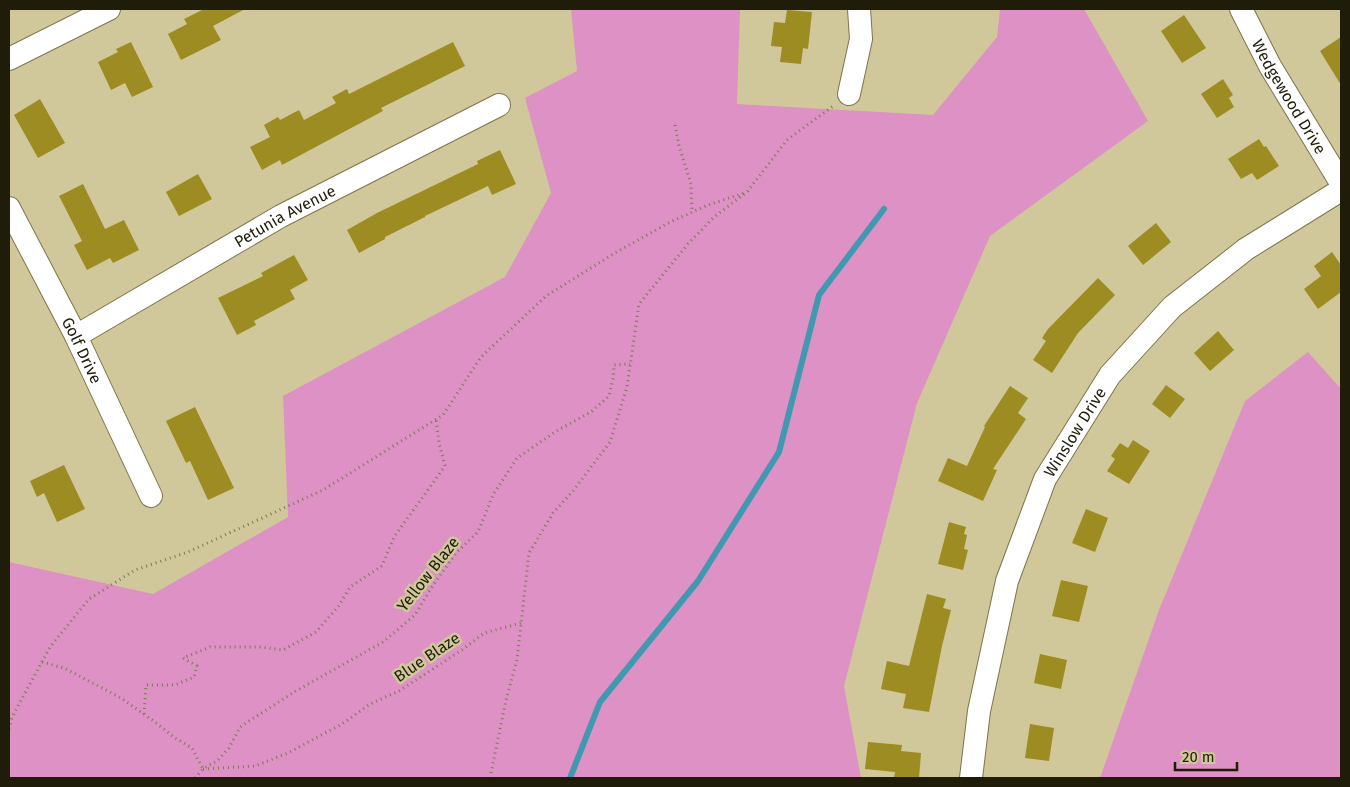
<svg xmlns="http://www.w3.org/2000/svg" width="1350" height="787" viewBox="0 0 1350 787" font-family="'Fira Sans',sans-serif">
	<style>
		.green { fill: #dd91c4 }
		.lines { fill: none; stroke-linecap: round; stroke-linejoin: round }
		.stream { stroke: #4098b1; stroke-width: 6 }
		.building { fill: #9d8c22 }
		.minor-casing { stroke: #7d754a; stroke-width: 24 }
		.path { stroke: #7e7857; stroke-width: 3; stroke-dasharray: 1 4; stroke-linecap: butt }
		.minor { stroke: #fff; stroke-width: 22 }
		.labels { text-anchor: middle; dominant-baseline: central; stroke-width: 5; stroke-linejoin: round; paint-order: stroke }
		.street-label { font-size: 16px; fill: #1f1c0a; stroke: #d0c89a }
	</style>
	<rect width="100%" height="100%" fill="#d0c89a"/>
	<!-- green -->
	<g class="green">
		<path d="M 571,9 L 740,9 L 737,104 L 933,115 L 997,37 L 1000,9 L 1084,9 L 1148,121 L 990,236 L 917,403 L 844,686 L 861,778 L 9,778 L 9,562 L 153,594 L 288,517 L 283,396 L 505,277 L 551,193 L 525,98 L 577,71 Z"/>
		<path d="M 1308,352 L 1341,389 L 1341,778 L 1100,778 L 1159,610 L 1245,401 Z"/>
	</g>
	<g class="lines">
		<!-- stream -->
		<path class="stream" d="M 570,778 L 600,702 L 698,581 L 779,452 L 819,295 L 884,209"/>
	</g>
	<!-- building -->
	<g class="building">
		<path d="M 204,9 L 245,9 L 213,26 L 221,40 L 181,60 L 168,34 L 187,24 L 184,19 Z"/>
		<path d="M 787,10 L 812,12 L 808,49 L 803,48 L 801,64 L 780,62 L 782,47 L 771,46 L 774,22 L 785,23 Z"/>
		<path d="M 1184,15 L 1206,48 L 1182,63 L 1161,31 Z"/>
		<path d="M 1341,37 L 1341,85 L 1320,51 Z"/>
		<path d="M 131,42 L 153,87 L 132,97 L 125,83 L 111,90 L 98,62 L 118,52 L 116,49 Z"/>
		<path d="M 453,42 L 465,66 L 381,108 L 383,111 L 282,165 L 280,160 L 262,170 L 250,147 L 270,137 L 264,125 L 278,117 L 280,120 L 299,110 L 304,120 L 336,103 L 332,97 L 347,89 L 349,94 Z"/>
		<path d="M 1223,79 L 1233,95 L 1229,98 L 1234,107 L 1217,118 L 1201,94 Z"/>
		<path d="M 40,99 L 65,143 L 38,158 L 14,115 Z"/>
		<path d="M 1259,139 L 1264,147 L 1266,146 L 1279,166 L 1257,180 L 1252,173 L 1241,179 L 1228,159 Z"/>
		<path d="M 500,150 L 516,184 L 492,195 L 488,186 L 425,216 L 425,217 L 385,237 L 385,239 L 359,253 L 347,230 L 377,213 L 478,164 L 477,161 Z"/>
		<path d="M 198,174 L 212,199 L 179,216 L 166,192 Z"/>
		<path d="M 83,184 L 105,229 L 124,220 L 139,250 L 113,263 L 110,258 L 87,270 L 74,245 L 82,241 L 59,196 Z"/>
		<path d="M 1156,223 L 1171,242 L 1143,265 L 1128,246 Z"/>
		<path d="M 1332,252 L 1341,265 L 1341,292 L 1318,309 L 1304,289 L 1321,276 L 1314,266 Z"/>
		<path d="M 294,255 L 308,280 L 290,290 L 295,299 L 254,321 L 256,325 L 237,335 L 218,298 L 263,276 L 261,273 Z"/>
		<path d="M 1098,278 L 1115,295 L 1078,333 L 1052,373 L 1033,360 L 1046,341 L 1042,338 L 1048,329 Z"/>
		<path d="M 1218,331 L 1234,350 L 1210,371 L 1194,353 Z"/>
		<path d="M 1166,385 L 1185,399 L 1170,418 L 1152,404 Z"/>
		<path d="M 1010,386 L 1028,398 L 1018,413 L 1026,419 L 993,469 L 997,470 L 983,501 L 938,481 L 948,458 L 967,466 L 985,427 L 984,426 Z"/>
		<path d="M 195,407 L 234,488 L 208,500 L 190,461 L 186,463 L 166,421 Z"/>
		<path d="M 1133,440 L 1150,451 L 1129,484 L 1107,471 L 1115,459 L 1111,456 L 1120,443 L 1128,448 Z"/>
		<path d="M 64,465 L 85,509 L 57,522 L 44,493 L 37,497 L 30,481 Z"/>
		<path d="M 1086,509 L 1108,518 L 1095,552 L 1072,543 Z"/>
		<path d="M 949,522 L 966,527 L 964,534 L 967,535 L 964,549 L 968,550 L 963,570 L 938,564 Z"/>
		<path d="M 1061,580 L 1088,586 L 1079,622 L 1052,616 Z"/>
		<path d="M 927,594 L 946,599 L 943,608 L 951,610 L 942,646 L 929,712 L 903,708 L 906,694 L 881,689 L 887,661 L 909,666 Z"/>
		<path d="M 1040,654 L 1067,660 L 1061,689 L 1034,683 Z"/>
		<path d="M 1030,724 L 1054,728 L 1049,761 L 1025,758 Z"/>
		<path d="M 868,742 L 902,745 L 901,751 L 921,753 L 919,778 L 894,778 L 895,772 L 865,769 Z"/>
	</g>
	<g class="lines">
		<!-- minor casing -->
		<g class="minor-casing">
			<g id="minor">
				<path id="s1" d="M 1241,9 L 1270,66 L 1341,183"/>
				<path d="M 9,59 L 109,9"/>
				<path d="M 849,94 L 861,39 L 859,9"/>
				<path id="s2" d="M 9,208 L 76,336 L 151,496"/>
				<path id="s3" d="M 76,336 L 281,216 L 499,105"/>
				<path id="s4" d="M 971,778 L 979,711 L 1007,581 L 1045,479 L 1110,375 L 1172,307 L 1246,249 L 1341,190"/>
			</g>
		</g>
		<!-- path -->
		<g class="path">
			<path d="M 675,125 L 679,146 L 691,184 L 692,212"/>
			<path d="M 42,662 L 64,668 L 121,698 L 155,722 L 175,738 L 192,748 L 203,769"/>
			<path d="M 144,714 L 146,685 L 175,685 L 194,677 L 197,666 L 183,658 L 210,647 L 261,647 L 283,650 L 316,632 L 338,607 L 350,587 L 382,566 L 394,537 L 445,466 L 439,443 L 436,419"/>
			<path d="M 9,729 L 12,717 L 50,647 L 89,599 L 135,570 L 188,552 L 323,490 L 443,415 L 481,357 L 546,296 L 615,253 L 670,222 L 708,205 L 747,192"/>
			<path d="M 203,769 L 255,766 L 288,753 L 342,724 L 370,704 L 399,691 L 462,650 L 484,633 L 521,623"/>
			<path d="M 195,778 L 203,769 L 217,761 L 229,748 L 240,727 L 294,692 L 383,642 L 415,615 L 433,585 L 457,552 L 478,532 L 493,495 L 517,458 L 558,430 L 591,412 L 609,396 L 613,379 L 614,365 L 630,364"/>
			<path d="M 490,778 L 506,700 L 517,660 L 529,553 L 553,513 L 573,491 L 610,442 L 627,387 L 639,304 L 688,244 L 714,217 L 747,192 L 787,140 L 833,106"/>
		</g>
		<!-- minor -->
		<use href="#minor" class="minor"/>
	</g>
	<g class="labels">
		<!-- street labels -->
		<g class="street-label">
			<text stroke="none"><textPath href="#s1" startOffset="100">Wedgewood Drive</textPath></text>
			<text stroke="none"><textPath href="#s3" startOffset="241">Petunia Avenue</textPath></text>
			<text stroke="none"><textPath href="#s2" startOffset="160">Golf Drive</textPath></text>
			<text stroke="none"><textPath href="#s4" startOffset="365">Winslow Drive</textPath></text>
			<text transform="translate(428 574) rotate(-52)">Yellow Blaze</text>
			<text transform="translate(427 657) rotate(-34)">Blue Blaze</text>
		</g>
	</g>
	<!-- border -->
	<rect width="1350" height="787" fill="none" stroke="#1f1c0a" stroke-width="20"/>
	<!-- scale -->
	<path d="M1175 762v8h62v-8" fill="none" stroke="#1f1c0a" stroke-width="2.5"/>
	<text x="1182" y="762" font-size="15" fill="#1f1c0a" stroke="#d0c89a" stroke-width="4" paint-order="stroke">20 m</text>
</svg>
